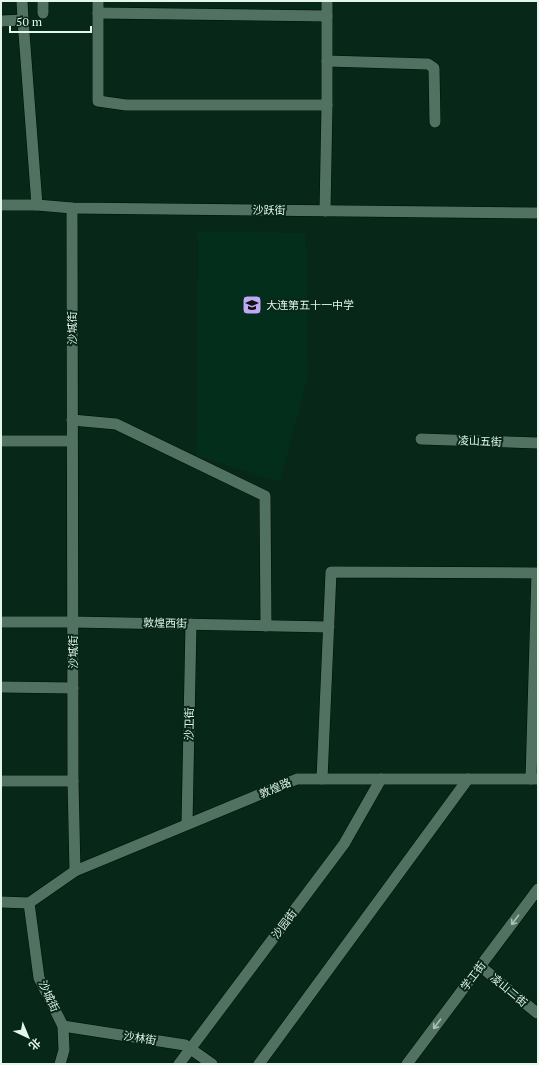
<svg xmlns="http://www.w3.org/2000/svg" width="539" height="1065" viewBox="0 0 539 1065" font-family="'PT Serif','Noto Sans SC',serif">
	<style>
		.built { fill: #032e1c }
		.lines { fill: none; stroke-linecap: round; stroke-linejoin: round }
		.street-casing { stroke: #000e05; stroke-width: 12 }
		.street { stroke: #527261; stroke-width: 11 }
		.oneway { stroke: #aac1b4 }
		.labels { text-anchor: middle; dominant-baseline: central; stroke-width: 4; stroke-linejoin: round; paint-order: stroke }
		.street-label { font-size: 11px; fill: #e4f5eb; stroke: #072719 }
		.poi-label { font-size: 11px; fill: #e4f5eb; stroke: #072719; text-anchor: start }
	</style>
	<rect width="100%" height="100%" fill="#072719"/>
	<!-- built -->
	<path class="built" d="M 198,231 L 306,233 L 308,376 L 280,482 L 197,456 Z"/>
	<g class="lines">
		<!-- street casing -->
		<g class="street-casing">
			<g id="street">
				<path d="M 22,1 L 23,20 L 37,205"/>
				<path d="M 98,1 L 98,101 L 126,105 L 327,105"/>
				<path d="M 43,13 L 43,1"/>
				<path d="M 98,13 L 327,16"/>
				<path d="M 1,21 L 23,20"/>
				<path d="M 327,61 L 428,64 L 434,68 L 435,122"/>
				<path d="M 1,205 L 37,205 L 72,208 L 538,213"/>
				<path d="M 72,208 L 73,781 L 75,871"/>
				<path d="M 325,211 L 327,105 L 327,1"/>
				<path d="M 72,420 L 116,424 L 265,496 L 266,626"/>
				<path d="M 421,439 L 538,443"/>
				<path d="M 1,441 L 72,441"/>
				<path d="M 1,622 L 72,622 L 329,627"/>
				<path d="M 1,687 L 73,688"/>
				<path d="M 322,779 L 331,572 L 537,573 L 531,779"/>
				<path d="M 1,781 L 73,781"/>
				<path d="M 187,824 L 191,624"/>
				<path d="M 1,902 L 29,903"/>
				<path d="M 480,966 L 537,1013 L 538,1013"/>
				<path d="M 63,1026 L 185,1045 L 212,1064"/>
				<path d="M 60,1064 L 64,1050 L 63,1026 L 39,978 L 29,903 L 75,871 L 297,779 L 538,779"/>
				<path d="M 179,1064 L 344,844 L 381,779"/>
				<path d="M 259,1064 L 468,779"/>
				<path d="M 407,1064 L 538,889"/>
			</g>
		</g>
		<!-- street -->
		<use href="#street" class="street"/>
	</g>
	<!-- one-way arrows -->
	<defs><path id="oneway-shaft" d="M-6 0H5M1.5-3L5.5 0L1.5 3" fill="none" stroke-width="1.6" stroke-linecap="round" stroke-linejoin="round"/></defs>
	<g class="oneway">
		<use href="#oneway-shaft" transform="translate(515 920) rotate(127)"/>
		<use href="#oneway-shaft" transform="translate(437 1024) rotate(127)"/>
	</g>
	<!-- icons -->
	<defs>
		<g id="school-square" transform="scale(1)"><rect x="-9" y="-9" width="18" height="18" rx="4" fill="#bda9f5" stroke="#072719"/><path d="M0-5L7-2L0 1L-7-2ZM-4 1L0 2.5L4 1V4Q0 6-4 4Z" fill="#111"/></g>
	</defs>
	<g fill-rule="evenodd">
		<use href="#school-square" x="252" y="305"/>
	</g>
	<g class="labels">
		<!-- street labels -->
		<g class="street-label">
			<text transform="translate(269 210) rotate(1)">沙跃街</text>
			<text transform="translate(72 328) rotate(-90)">沙城街</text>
			<text transform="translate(480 441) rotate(2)">凌山五街</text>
			<text transform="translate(165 623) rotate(1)">敦煌西街</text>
			<text transform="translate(73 652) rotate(-90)">沙城街</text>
			<text transform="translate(189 724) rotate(-89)">沙卫街</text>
			<text transform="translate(275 788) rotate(-23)">敦煌路</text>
			<text transform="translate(284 924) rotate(-53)">沙园街</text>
			<text transform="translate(473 976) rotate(-53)">学工街</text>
			<text transform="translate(509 990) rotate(40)">凌山二街</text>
			<text transform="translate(49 996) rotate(65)">沙城街</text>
			<text transform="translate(140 1038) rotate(9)">沙林街</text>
		</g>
		<!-- poi labels -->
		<g class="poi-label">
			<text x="266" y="305">大连第五十一中学</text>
		</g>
	</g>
	<!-- border -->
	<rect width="539" height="1065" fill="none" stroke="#e4f5eb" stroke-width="4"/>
	<!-- north arrow -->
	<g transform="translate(28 1037) rotate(136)" stroke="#072719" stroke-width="3" paint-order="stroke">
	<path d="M0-3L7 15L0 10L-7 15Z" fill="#e4f5eb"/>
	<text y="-6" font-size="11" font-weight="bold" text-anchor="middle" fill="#e4f5eb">北</text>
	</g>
	<!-- scale -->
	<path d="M10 26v6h81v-6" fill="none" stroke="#e4f5eb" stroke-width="2"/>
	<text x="16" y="26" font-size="12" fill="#e4f5eb" stroke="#072719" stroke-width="3" paint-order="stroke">50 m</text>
</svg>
